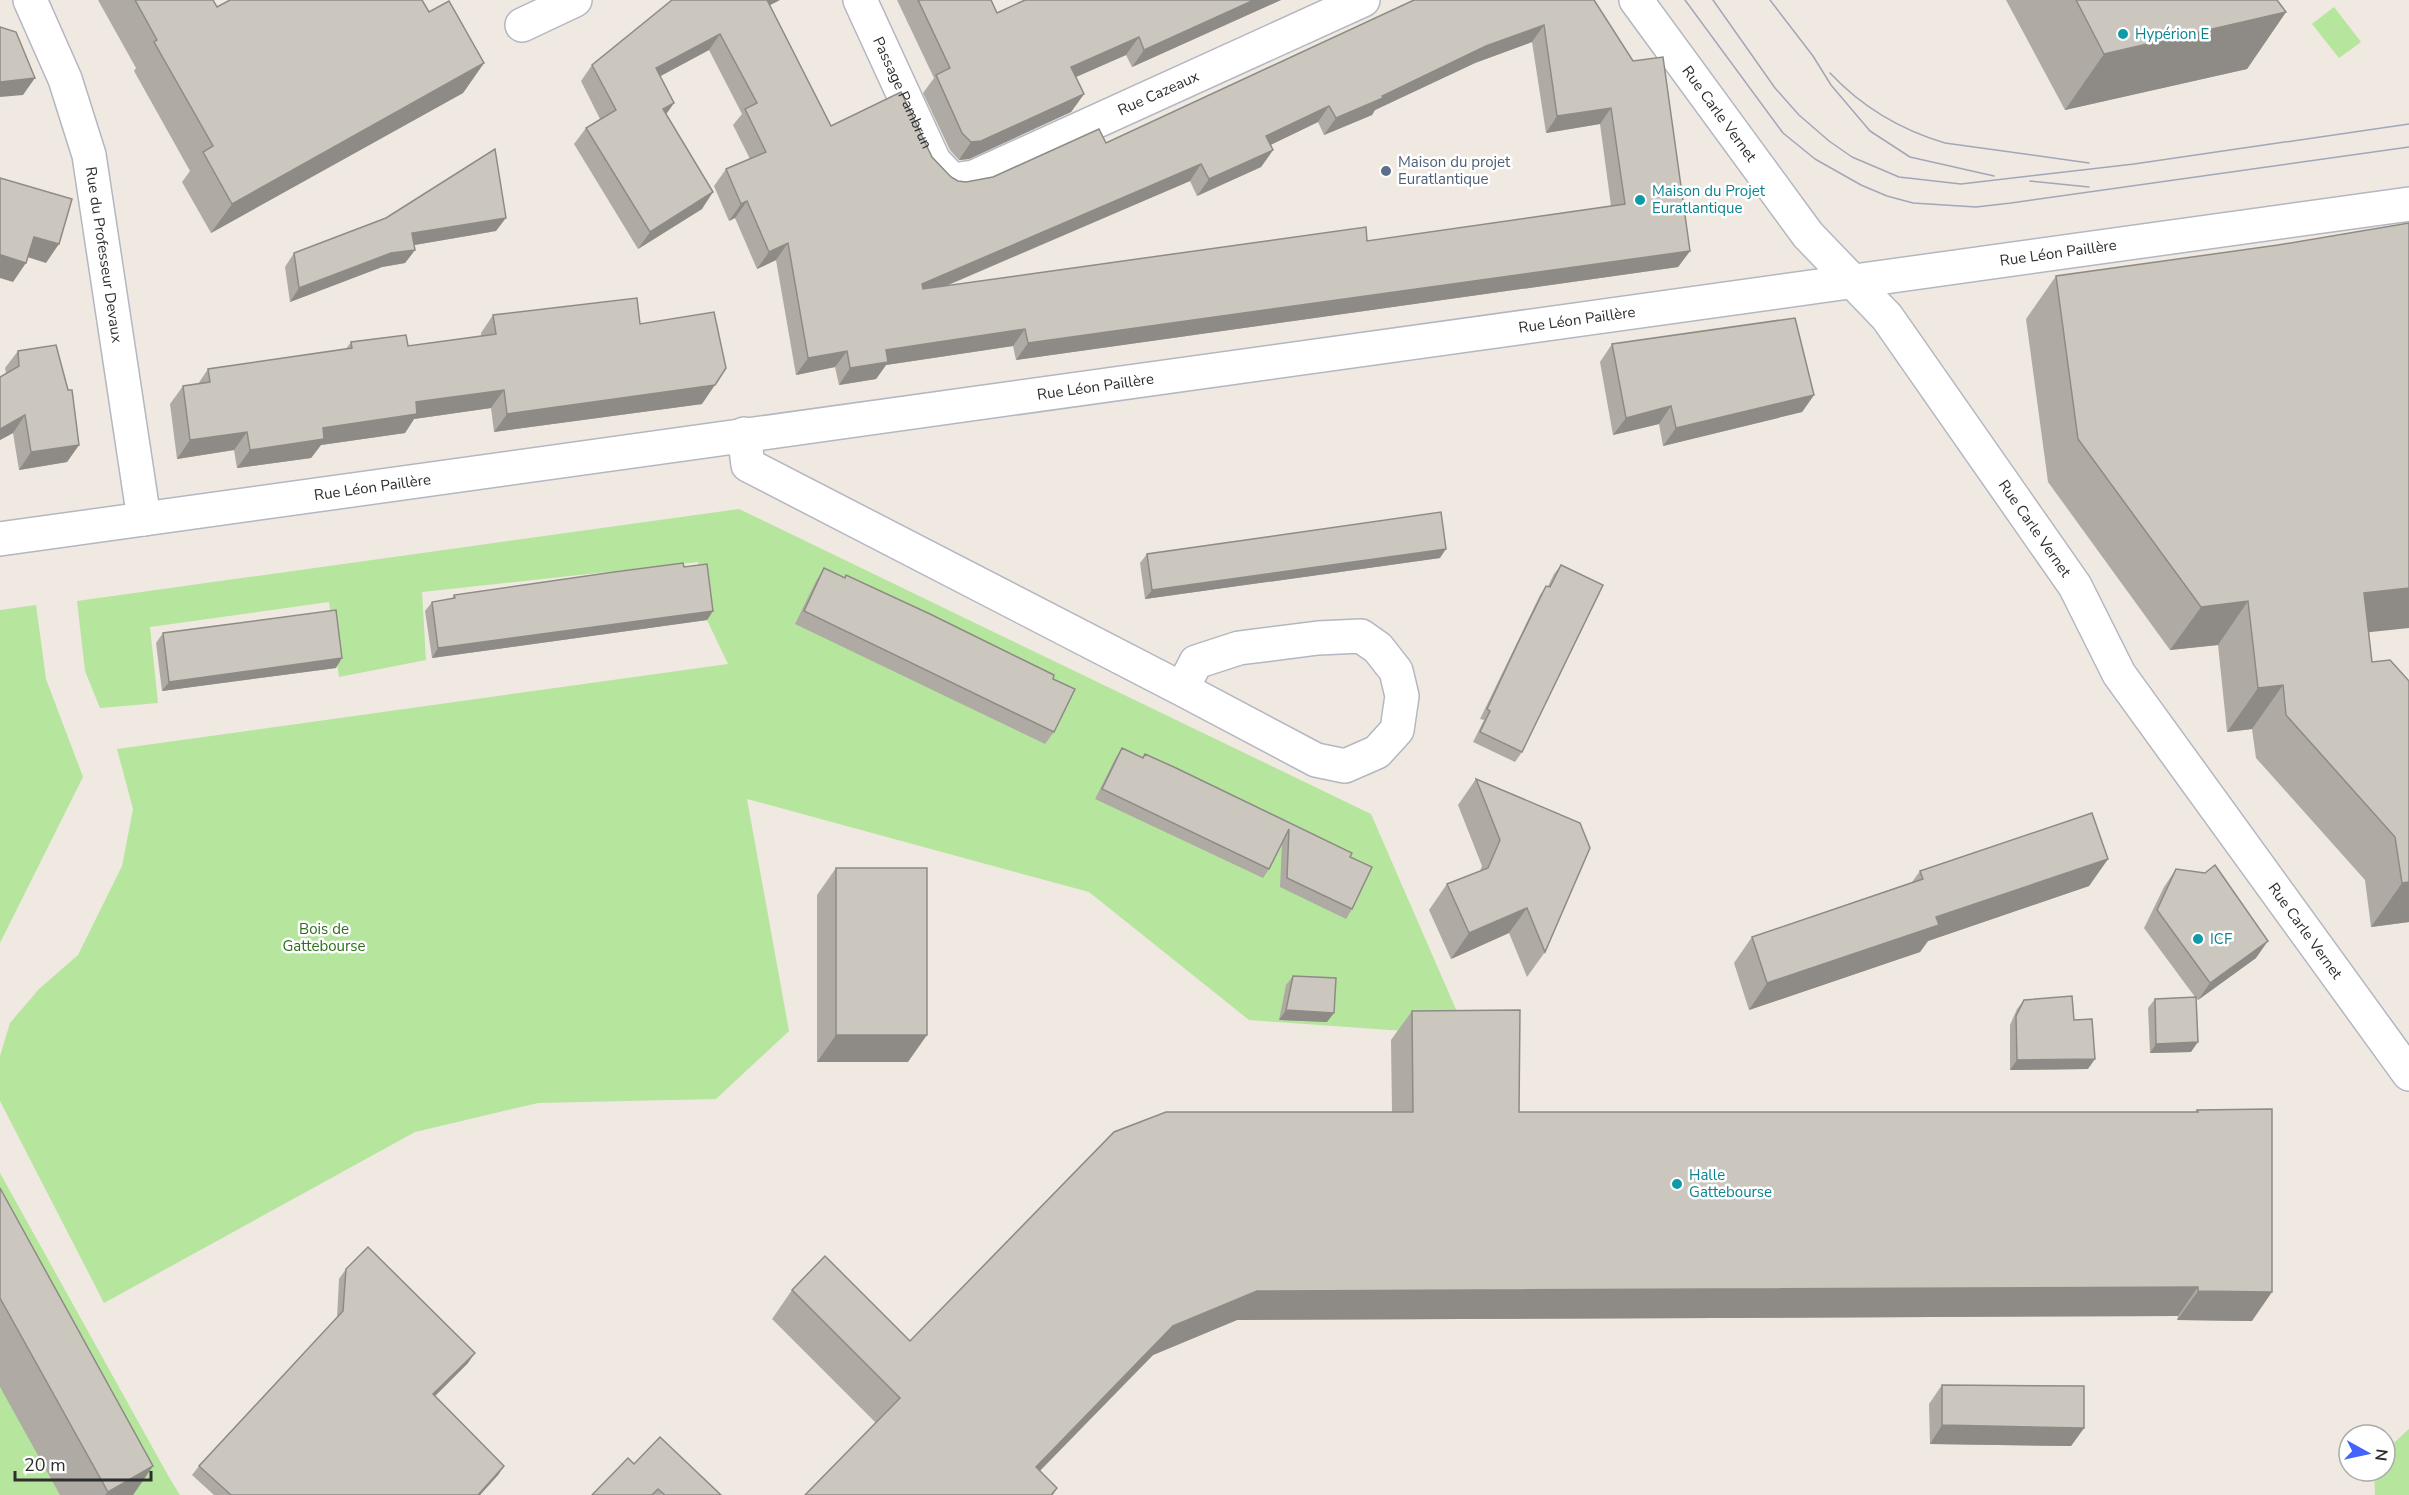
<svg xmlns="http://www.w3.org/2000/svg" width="2409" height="1495" viewBox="0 0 2409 1495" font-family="'Nunito Sans',sans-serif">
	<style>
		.green { fill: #b6e59e }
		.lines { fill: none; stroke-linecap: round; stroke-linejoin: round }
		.minor-casing { stroke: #b4b7c1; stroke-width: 36 }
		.tertiary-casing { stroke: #b4b7c1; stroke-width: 36 }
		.minor { stroke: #fff; stroke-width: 33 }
		.tertiary { stroke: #fff; stroke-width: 33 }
		.tram { stroke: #a3a6b8; stroke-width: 1.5 }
		.wall { fill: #afaba4; fill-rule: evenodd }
		.shaded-wall { fill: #8e8b86 }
		.building { fill: #cbc7bf; stroke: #8e8b86; stroke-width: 1.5; fill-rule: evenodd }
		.culture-dot { fill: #0f9aa8; stroke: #fff; stroke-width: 2 }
		.service-dot { fill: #5c6f8a; stroke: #fff; stroke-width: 2 }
		.labels { text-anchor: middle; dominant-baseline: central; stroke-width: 5; stroke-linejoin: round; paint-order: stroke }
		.culture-label { font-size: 15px; fill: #0d838f; stroke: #fff; text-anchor: start }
		.street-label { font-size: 15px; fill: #2e2e2e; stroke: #fff }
		.service-label { font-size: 15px; fill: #4e5e75; stroke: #fff; text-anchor: start }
		.park-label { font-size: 15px; fill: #2c6e1b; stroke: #fff }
	</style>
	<rect width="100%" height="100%" fill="#efe9e1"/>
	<!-- green -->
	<g class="green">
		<path d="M 2334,7 L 2361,42 L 2339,58 L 2312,24 Z"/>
		<path d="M 739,509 L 1371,814 L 1465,1030 L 1404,1031 L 1249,1020 L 1089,892 L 747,799 L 789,1031 L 716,1099 L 538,1103 L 415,1132 L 104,1303 L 0,1101 L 0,1056 L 10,1023 L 39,989 L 78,955 L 122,866 L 133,809 L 117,749 L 728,664 L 707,620 L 698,562 L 422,592 L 426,660 L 339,677 L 329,602 L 150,627 L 158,703 L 100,708 L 85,671 L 77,601 Z"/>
		<path d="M 36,605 L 46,679 L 83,777 L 0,943 L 0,610 Z"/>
		<path d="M 0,1173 L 170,1479 L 180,1495 L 0,1495 Z"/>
		<path d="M 2409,1429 L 2409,1495 L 2375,1495 L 2374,1471 L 2385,1471 L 2385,1451 Z"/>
	</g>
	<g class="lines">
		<!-- minor casing -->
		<g class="minor-casing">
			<g id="minor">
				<path id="s1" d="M 30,0 L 65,79 L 89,155 L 144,519"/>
				<path id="s2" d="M 860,0 L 934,161 L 952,180 L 974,177 L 1363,0"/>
				<path id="s3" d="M 1636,0 L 1808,235 L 1887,317 L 2075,586 L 2119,674 L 2409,1074"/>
				<path d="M 522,25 L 575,0"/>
				<path d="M 744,434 L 748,465 L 1182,689 L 1316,760 L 1345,766 L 1377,752 L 1397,730 L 1402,696 L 1396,671 L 1378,648 L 1361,636 L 1318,638 L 1239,648 L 1196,662 L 1182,689"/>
			</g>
		</g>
		<!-- tertiary casing -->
		<g class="tertiary-casing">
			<g id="tertiary">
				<path id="s4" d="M 0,539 L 2409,204"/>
			</g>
		</g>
		<!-- minor -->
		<use href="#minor" class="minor"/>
		<!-- tertiary -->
		<use href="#tertiary" class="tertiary"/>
		<!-- tram -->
		<g class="tram">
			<path d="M 1685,0 L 1783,133 L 1815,159 L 1861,185 L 1887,196 L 1913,203 L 1976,207 L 2011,203 L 2409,147"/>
			<path d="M 1713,0 L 1775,88 L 1799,115 L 1829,141 L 1852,157 L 1899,177 L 1961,184 L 2134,164 L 2409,124"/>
			<path d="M 1770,0 L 1813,56 L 1831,85 L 1870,131 L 1910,157 L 1994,176"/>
			<path d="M 1830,73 C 1861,106 1901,130 1945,143 L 2089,163"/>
			<path d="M 2030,181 L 2089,187"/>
		</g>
	</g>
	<!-- wall -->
	<g class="wall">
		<path d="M 98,0 L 213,0 L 217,7 L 429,12 L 484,63 L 463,93 L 211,233 L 182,182 L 190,171 L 134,71 L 136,68 Z"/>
		<path d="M 780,0 L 770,5 L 831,126 L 932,157 L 951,177 L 958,181 L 966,182 L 993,177 L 1106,143 L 1595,1 L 1690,251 L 1678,267 L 1016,360 L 1013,346 L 886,365 L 876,379 L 839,385 L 835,367 L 796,375 L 776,260 L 757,269 L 735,218 L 729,221 L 714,186 L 726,169 L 750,159 L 733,125 L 742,114 L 709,50 L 660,76 L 674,103 L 666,114 L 702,209 L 638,249 L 574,144 L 586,128 L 600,119 L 581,81 L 592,65 ZM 1532,42 L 1546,133 L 1600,124 L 1611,206 L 1367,241 L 944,287 L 1190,181 L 1197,196 L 1261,167 L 1273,150 L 1270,145 L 1318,122 L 1324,135 L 1372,115 L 1375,110 L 1475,63 Z"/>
		<path d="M 897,0 L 991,0 L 997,13 L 1281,0 L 1132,67 L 1126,55 L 1075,77 L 1084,94 L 1071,112 L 969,159 L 959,160 L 950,150 L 923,93 L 934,78 Z"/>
		<path d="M 2006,0 L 2277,0 L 2286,12 L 2247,69 L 2065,110 Z"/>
		<path d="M 496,231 L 414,245 L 415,250 L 405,263 L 382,267 L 290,302 L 285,267 L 294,253 Z"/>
		<path d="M 2056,276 L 2368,633 L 2372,662 L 2409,681 L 2409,922 L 2371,927 L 2365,880 L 2256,758 L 2252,729 L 2227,732 L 2218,645 L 2170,650 L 2048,482 L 2026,319 Z"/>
		<path d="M 493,315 L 640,324 L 702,404 L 494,432 L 491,408 L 414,419 L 405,433 L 321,445 L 311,458 L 237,468 L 234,450 L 177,459 L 170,404 L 183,386 L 198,384 L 208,369 L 346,349 L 351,342 L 408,346 L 481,336 L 481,333 Z"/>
		<path d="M 1612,344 L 1814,395 L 1802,412 L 1663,446 L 1659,424 L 1613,435 L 1600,362 Z"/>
		<path d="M 18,351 L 79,445 L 67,462 L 19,470 L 13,433 L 0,440 L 0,377 L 6,373 L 5,368 Z"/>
		<path d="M 1147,554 L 1440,558 L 1145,599 L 1140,563 Z"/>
		<path d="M 1561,565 L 1522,752 L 1515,762 L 1473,742 L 1484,720 L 1480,719 L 1540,595 L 1546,586 L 1548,586 L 1554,574 Z"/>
		<path d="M 684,567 L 713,611 L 707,620 L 432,658 L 425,611 L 432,602 L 452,599 L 454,595 Z"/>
		<path d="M 824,568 L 844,578 L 846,575 L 1053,679 L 1054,732 L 1045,744 L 795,624 L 816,581 Z"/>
		<path d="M 163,633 L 336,668 L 162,691 L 156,643 Z"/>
		<path d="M 1122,748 L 1350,857 L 1352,909 L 1346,919 L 1280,887 L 1282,843 L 1269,869 L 1263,878 L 1095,799 L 1116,757 Z"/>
		<path d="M 1476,779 L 1545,952 L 1527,977 L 1509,933 L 1451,959 L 1429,910 L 1447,884 L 1480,871 L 1482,866 L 1458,805 Z"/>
		<path d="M 2108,859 L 2089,886 L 1928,941 L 1920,952 L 1749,1010 L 1734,963 L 1752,937 L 1912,882 L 1920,871 Z"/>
		<path d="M 836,868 L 908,1062 L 817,1062 L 817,895 Z"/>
		<path d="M 2176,869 L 2256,958 L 2198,1000 L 2196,998 L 2191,1052 L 2150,1053 L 2148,1008 L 2155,999 L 2195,997 L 2144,928 L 2164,887 Z"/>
		<path d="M 1293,976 L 1327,1022 L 1279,1020 L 1286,985 Z"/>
		<path d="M 2024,1000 L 2074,1020 L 2088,1069 L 2010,1070 L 2010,1025 L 2017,1009 Z"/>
		<path d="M 1412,1011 L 1519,1112 L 2195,1112 L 2197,1110 L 2252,1321 L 2177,1320 L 2178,1316 L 1237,1320 L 1153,1355 L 1040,1471 L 1057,1488 L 1053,1495 L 805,1495 L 876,1423 L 772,1319 L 792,1290 L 910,1341 L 1392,1112 L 1391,1040 Z"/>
		<path d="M 0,1188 L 153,1466 L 133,1495 L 60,1495 L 0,1387 Z"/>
		<path d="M 346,1269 L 468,1363 L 435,1396 L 504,1466 L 498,1475 L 480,1495 L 214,1495 L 192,1475 L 199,1466 L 337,1318 L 339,1279 Z"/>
		<path d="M 1942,1385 L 2084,1428 L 2071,1446 L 1930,1444 L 1929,1404 Z"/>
		<path d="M 634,1464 L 721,1495 L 592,1495 Z"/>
	</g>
	<!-- shaded-wall -->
	<g class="shaded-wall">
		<path d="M 763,0 L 780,0 L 754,13 Z"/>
		<path d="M 1254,0 L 1281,0 L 1132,67 L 1144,50 Z"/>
		<path d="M 2286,12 L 2247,69 L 2065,110 L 2104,54 Z"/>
		<path d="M 1544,25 L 1532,42 L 1475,63 L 1375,110 L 1372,115 L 1324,135 L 1336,118 L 1486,46 Z"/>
		<path d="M 720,34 L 709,50 L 644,85 L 656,68 Z"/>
		<path d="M 1139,37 L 1126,55 L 1058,85 L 1071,67 Z"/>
		<path d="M 484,63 L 463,93 L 211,233 L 232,204 Z"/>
		<path d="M 35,78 L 23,95 L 0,97 L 0,82 Z"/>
		<path d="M 1084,94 L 1071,112 L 969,159 L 959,160 L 971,142 Z"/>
		<path d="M 674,103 L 662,120 L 663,109 Z"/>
		<path d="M 1329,106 L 1318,122 L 1254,153 L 1266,136 Z"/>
		<path d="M 1611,108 L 1600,124 L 1546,133 L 1557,116 Z"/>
		<path d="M 1273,150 L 1261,167 L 1197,196 L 1209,179 Z"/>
		<path d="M 1201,164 L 1190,181 L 910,301 L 922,284 Z"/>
		<path d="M 713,192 L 702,209 L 638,249 L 650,232 Z"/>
		<path d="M 747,201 L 735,218 L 729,221 L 741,204 Z"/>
		<path d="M 506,218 L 496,231 L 403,247 L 412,233 Z"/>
		<path d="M 34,237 L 59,244 L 46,263 L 21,255 Z"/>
		<path d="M 788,243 L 776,260 L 757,269 L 769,252 Z"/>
		<path d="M 415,250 L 405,263 L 382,267 L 290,302 L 299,288 L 391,253 Z"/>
		<path d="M 1690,251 L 1678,267 L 1016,360 L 1028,343 Z"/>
		<path d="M 1,255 L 26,263 L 13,282 L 0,278 L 0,257 Z"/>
		<path d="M 1025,329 L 1013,346 L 886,365 L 876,379 L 839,385 L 850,368 L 886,350 Z"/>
		<path d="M 847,351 L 835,367 L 796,375 L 808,358 Z"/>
		<path d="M 715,385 L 702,404 L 494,432 L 507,414 Z"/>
		<path d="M 504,390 L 491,408 L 414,419 L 405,433 L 321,445 L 311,458 L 237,468 L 250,450 L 323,428 L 416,402 Z"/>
		<path d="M 1814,395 L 1802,412 L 1663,446 L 1676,428 Z"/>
		<path d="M 1671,406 L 1659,424 L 1613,435 L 1626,418 Z"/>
		<path d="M 25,415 L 13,433 L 0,440 L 0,429 Z"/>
		<path d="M 247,432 L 234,450 L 177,459 L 190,440 Z"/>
		<path d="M 79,445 L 67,462 L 19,470 L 31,452 Z"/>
		<path d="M 1446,549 L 1440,558 L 1145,599 L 1152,590 Z"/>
		<path d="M 2409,588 L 2409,628 L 2333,636 L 2364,593 Z"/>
		<path d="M 2248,601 L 2218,645 L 2170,650 L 2201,607 Z"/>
		<path d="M 713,611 L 707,620 L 432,658 L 438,648 Z"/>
		<path d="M 342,658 L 336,668 L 162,691 L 169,682 Z"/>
		<path d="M 2283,685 L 2252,729 L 2227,732 L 2258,688 Z"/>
		<path d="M 2108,859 L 2089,886 L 1928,941 L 1920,952 L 1749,1010 L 1767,983 L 1936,917 Z"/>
		<path d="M 2409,882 L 2409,922 L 2371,927 L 2402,883 Z"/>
		<path d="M 1527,908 L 1509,933 L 1451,959 L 1469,933 Z"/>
		<path d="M 2268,941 L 2256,958 L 2198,1000 L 2210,983 Z"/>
		<path d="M 1286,1010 L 1334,1013 L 1327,1022 L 1279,1020 Z"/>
		<path d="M 836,1035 L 927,1035 L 908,1062 L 817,1062 Z"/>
		<path d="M 2198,1042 L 2191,1052 L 2150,1053 L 2156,1044 Z"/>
		<path d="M 2095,1059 L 2088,1069 L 2010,1070 L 2017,1060 Z"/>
		<path d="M 2198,1287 L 2178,1316 L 1237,1320 L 1153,1355 L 1016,1495 L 1036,1467 L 1173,1326 L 1257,1291 Z"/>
		<path d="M 2198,1291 L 2272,1292 L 2252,1321 L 2177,1320 Z"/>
		<path d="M 475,1353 L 468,1363 L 427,1404 L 433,1394 Z"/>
		<path d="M 1942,1425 L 2084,1428 L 2071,1446 L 1930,1444 Z"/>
		<path d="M 153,1466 L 133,1495 L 105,1495 L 108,1492 Z"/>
		<path d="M 504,1466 L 498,1475 L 480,1495 L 478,1495 Z"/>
	</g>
	<!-- building -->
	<g class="building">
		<path d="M 135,0 L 213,0 L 217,7 L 230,0 L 422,0 L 429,12 L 449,1 L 484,63 L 232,204 L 203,152 L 213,146 L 154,42 L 157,40 Z"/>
		<path d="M 672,0 L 767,0 L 831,126 L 901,92 L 932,157 L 951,177 L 958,181 L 966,182 L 993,177 L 1099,129 L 1106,143 L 1414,0 L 1594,0 L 1633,61 L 1663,57 L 1690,251 L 1028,343 L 1025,329 L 886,350 L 888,362 L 850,368 L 847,351 L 808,358 L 788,243 L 769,252 L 747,201 L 741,204 L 726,169 L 766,152 L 745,109 L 757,103 L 720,34 L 656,68 L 674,103 L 663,109 L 713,192 L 650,232 L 586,128 L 616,110 L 592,65 ZM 1544,25 L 1557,116 L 1611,108 L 1625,204 L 1367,241 L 1366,227 L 923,289 L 922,284 L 1201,164 L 1209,179 L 1273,150 L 1266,136 L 1329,106 L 1336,118 L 1383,98 L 1382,96 L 1486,46 Z"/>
		<path d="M 918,0 L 991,0 L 997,13 L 1025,0 L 1254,0 L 1144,50 L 1139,37 L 1071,67 L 1084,94 L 981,141 L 971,142 L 962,133 L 936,75 L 950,68 Z"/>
		<path d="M 2076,0 L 2277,0 L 2286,12 L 2104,54 Z"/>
		<path d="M 0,27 L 16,32 L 35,78 L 0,82 Z"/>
		<path d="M 495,149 L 506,218 L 412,233 L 415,250 L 391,253 L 299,288 L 294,253 L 386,218 Z"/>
		<path d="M 0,178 L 72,199 L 59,244 L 34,237 L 26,263 L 1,255 L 0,258 Z"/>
		<path d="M 2409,223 L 2409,588 L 2364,593 L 2372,662 L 2390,660 L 2409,681 L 2409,882 L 2402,883 L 2395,837 L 2286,715 L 2283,685 L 2258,688 L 2248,601 L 2201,607 L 2078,439 L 2056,276 L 2278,245 Z"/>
		<path d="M 637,298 L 640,324 L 714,312 L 726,368 L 715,385 L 507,414 L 504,390 L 416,402 L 417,414 L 323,428 L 324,439 L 250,450 L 247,432 L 190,440 L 183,386 L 210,382 L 208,369 L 352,348 L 351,342 L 406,335 L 408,346 L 496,334 L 493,315 Z"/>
		<path d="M 1795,318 L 1814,395 L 1676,428 L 1671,406 L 1626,418 L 1612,344 Z"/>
		<path d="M 56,345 L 68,390 L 72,390 L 79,445 L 31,452 L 25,415 L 0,429 L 0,377 L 19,366 L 18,351 Z"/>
		<path d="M 1441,512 L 1446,549 L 1152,590 L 1147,554 Z"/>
		<path d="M 683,563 L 684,567 L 707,564 L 713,611 L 438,648 L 432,602 L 455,598 L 454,595 L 614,572 Z"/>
		<path d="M 1561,565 L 1603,585 L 1522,752 L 1480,732 L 1490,711 L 1487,709 L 1518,643 L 1546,586 L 1550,587 Z"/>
		<path d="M 824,568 L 845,578 L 846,575 L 930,614 L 1054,675 L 1053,679 L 1075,689 L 1054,732 L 804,611 Z"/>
		<path d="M 336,610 L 342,658 L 169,682 L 163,633 Z"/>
		<path d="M 1122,748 L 1143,758 L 1145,754 L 1176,768 L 1352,853 L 1350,857 L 1372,867 L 1352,909 L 1287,878 L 1289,829 L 1269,869 L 1102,789 Z"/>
		<path d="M 1476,779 L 1580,823 L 1590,848 L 1545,952 L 1527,908 L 1469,933 L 1447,884 L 1488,868 L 1500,840 Z"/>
		<path d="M 2092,813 L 2108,859 L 1936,917 L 1939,925 L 1767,983 L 1752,937 L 1923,879 L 1920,871 Z"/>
		<path d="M 2215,865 L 2268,941 L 2210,983 L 2157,910 L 2176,869 L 2205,873 Z"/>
		<rect x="836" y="868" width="91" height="167"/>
		<path d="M 1293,976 L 1336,978 L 1334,1013 L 1286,1010 Z"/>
		<path d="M 2072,996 L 2074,1020 L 2092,1019 L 2095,1059 L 2017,1060 L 2016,1016 L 2024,1000 Z"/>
		<path d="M 2196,997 L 2198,1042 L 2156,1044 L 2155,999 Z"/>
		<path d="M 1520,1010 L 1519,1112 L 2198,1112 L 2197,1110 L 2272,1109 L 2272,1292 L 2198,1291 L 2198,1287 L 1257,1291 L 1173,1326 L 1036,1467 L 1057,1488 L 1051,1495 L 805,1495 L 900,1398 L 792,1290 L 825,1256 L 910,1341 L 1114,1132 L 1166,1112 L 1413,1112 L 1412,1011 Z"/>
		<path d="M 0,1188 L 153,1466 L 108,1492 L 0,1298 Z"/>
		<path d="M 368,1247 L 475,1353 L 433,1394 L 504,1466 L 478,1495 L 231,1495 L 199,1466 L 343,1311 L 346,1269 Z"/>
		<path d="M 1942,1385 L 2084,1386 L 2084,1428 L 1942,1425 Z"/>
		<path d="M 660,1437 L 721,1495 L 665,1495 L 658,1489 L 652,1495 L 592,1495 L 628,1458 L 634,1464 Z"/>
	</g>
	<!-- markers -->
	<g class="culture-dot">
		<circle cx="2123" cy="34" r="6"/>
		<circle cx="1640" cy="200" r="6"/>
		<circle cx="2198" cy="939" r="6"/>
		<circle cx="1677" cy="1184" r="6"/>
	</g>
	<circle class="service-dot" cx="1386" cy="171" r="6"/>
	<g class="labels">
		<!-- culture labels -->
		<g class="culture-label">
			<text x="2135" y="34">Hypérion E</text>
			<text x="1652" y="191">Maison du Projet<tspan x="1652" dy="17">Euratlantique</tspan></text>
			<text x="2210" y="939">ICF</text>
			<text x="1689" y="1175">Halle<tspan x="1689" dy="17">Gattebourse</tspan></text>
		</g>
		<!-- street labels -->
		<g class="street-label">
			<text stroke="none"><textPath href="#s2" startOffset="102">Passage Pambrun</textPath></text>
			<text stroke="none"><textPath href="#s2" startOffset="428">Rue Cazeaux</textPath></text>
			<text stroke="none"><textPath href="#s3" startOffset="141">Rue Carle Vernet</textPath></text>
			<text stroke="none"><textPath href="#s4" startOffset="2078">Rue Léon Paillère</textPath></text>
			<text stroke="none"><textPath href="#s1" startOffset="267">Rue du Professeur Devaux</textPath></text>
			<text stroke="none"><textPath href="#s4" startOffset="1592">Rue Léon Paillère</textPath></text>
			<text stroke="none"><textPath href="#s4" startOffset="1106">Rue Léon Paillère</textPath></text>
			<text stroke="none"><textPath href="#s4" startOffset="376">Rue Léon Paillère</textPath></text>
			<text stroke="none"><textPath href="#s3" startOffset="663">Rue Carle Vernet</textPath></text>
			<text stroke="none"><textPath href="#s3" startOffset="1149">Rue Carle Vernet</textPath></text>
		</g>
		<!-- service labels -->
		<g class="service-label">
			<text x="1398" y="162">Maison du projet<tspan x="1398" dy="17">Euratlantique</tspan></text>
		</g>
		<!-- park labels -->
		<g class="park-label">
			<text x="324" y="929">Bois de<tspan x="324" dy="17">Gattebourse</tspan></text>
		</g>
	</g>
	<!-- north arrow -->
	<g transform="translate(2367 1453) rotate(98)"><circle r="28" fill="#ffffff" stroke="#ababab" stroke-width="1.5"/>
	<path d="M0-4.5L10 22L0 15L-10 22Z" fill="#4264fb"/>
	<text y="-9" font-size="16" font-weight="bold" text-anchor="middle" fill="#2e2e2e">N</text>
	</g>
	<!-- scale -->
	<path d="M15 1471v9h136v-9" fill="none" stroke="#2e2e2e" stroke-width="3"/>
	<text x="24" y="1471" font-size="18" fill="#2e2e2e" stroke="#ffffff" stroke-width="4.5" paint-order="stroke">20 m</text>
</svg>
